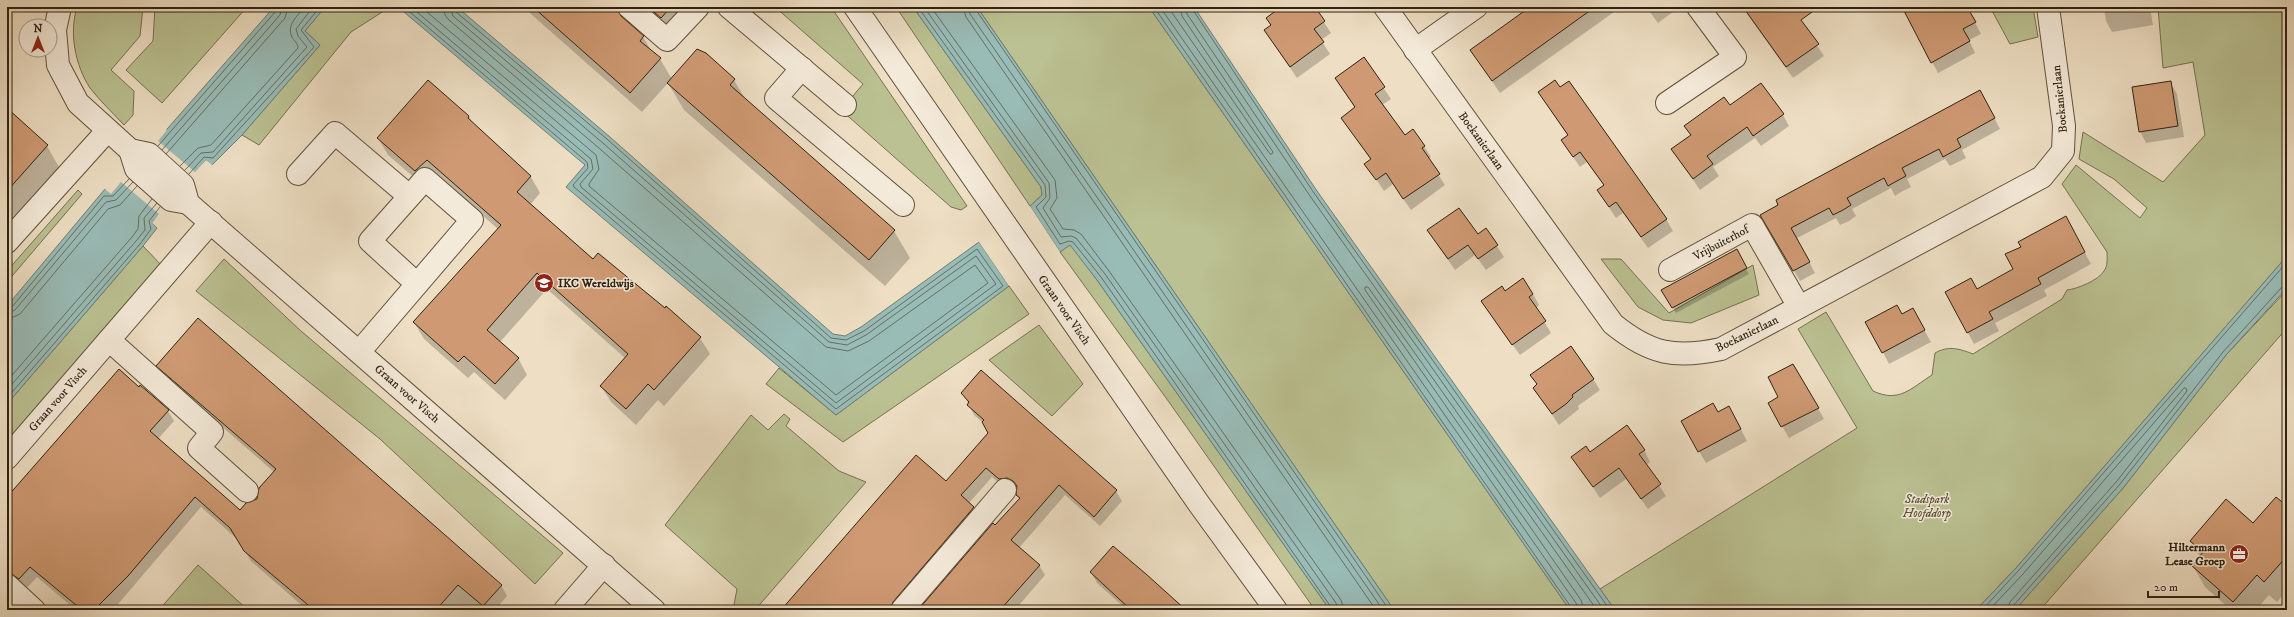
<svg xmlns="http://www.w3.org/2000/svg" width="2294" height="617" viewBox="0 0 2294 617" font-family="'IM FELL DW Pica',serif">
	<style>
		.green { fill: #bbc192; stroke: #757251 }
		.water { fill: #99bcb7; stroke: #6f7e74 }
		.pier { fill: #eedfc4 }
		.shadow { fill: #0003 }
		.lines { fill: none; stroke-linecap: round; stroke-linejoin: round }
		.shore { stroke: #646f64; stroke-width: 1 }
		.building { fill: #cf9a73; stroke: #2f2210 }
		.minor-casing { stroke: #5f513d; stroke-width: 24 }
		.minor { stroke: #f4ead9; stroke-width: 22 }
		.labels { text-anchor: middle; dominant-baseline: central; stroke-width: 3; stroke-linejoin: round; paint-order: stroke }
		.street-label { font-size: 12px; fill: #2f2210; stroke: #f4ead9 }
		.poi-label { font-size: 12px; font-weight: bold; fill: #2f2210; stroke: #f4ead9; text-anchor: start }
		.park-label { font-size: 12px; font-style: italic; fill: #595237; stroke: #f4ead9 }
	</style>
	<rect width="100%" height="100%" fill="#eedfc4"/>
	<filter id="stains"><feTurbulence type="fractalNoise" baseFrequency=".005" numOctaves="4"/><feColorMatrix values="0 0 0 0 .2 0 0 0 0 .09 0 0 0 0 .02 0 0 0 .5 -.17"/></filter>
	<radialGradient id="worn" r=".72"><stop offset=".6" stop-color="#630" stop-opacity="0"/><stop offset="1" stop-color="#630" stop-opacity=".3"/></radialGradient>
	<!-- green -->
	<g class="green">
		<path d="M 77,7 L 143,7 L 140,36 L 111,70 L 134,91 L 133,115 L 124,125 C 113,113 100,101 90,88 C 75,65 69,33 77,7 Z"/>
		<path d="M 155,7 L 247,7 L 162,103 L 126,70 L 153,41 Z"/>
		<path d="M 325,7 L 390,7 L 351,32 L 259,145 L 242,135 L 320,45 L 305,31 Z"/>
		<path d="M 775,7 L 831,7 L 967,206 L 961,210 L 951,207 L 841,110 L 863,84 Z"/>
		<path d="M 896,7 L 913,7 L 1041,187 L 1042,195 L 1030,206 Z"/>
		<path d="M 977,7 L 1149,7 L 1570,610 L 1394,610 Z"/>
		<path d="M 1990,7 L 2033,7 L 2038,37 L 2010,44 Z"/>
		<path d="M 2158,7 L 2287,7 L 2287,256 L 2016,568 L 1976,610 L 1615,610 L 1600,589 L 1857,428 L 1798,329 L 1826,312 L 1873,391 C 1899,403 1910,389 1932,375 L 1935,353 C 1949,345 1960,349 1973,354 L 2062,299 L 2067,290 C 2077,289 2099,280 2104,271 C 2108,266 2107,258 2107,252 L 2062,184 L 2076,165 L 2140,218 L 2147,208 L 2114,179 L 2079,159 L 2083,132 L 2163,182 L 2205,135 L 2193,62 L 2163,68 Z"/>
		<path d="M 78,190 L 82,194 L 7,282 L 7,271 Z"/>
		<path d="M 1070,244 L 1097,280 L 1330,610 L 1315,610 L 1169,402 L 1060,252 Z"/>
		<path d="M 143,246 L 164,268 L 7,445 L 7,404 Z"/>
		<path d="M 224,259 L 301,331 L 563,553 L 535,584 L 380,439 L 196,291 Z"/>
		<path d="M 1601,259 L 1621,259 L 1669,313 L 1753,265 L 1759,295 L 1691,323 L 1663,320 L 1638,307 Z"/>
		<path d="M 1009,286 L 1029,314 L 843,442 L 766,384 L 779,368 L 836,415 Z"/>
		<path d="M 2287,290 L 2287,328 L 2040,610 L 2015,610 L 2124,487 L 2226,355 Z"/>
		<path d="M 1039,325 L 1083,384 L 1052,416 L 989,360 Z"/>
		<path d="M 784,414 L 790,419 L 786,426 L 839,471 L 866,482 L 755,610 L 733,610 L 737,589 L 665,525 L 751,415 L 768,430 Z"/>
		<path d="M 198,565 L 248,610 L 159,610 Z"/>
	</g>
	<!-- water -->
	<g class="water">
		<path d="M 274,7 L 325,7 L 305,31 L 320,45 L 242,135 L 212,165 L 206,160 L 152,223 L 157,228 L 143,246 L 7,404 L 7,306 L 105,189 L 111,193 Z"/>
		<path d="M 398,7 L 457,7 L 610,137 L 833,334 L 845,336 L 861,327 L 979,242 L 1009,286 L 836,415 L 566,187 L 585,165 Z"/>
		<path d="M 913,7 L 977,7 L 1394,610 L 1330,610 L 1097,280 L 1070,245 L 1060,252 L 1030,206 L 1042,195 L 1041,187 Z"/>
		<path d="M 1149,7 L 1194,7 L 1317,191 L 1615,610 L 1570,610 Z"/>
		<path d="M 2287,256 L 2287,288 L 2226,355 L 2124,487 L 2015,610 L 1976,610 L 2016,568 Z"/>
	</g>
	<!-- pier -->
	<g class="pier">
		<path d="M 165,129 L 167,130 L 158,141 L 195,172 L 206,160 L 214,166 L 207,163 L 197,174 L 155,223 L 159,229 L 152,223 L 159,214 L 121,182 L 111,194 L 103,188 L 110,191 Z"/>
		<path d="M 1030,206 L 1060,252 L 1058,253 L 1028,207 Z"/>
		<path d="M 981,241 L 1011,285 L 1009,286 L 979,242 Z"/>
	</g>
	<!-- shadow -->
	<g class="shadow">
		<path d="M 523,7 L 699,7 L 672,37 L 630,19 L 629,23 L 643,37 L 652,52 L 660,59 L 672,79 L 734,80 L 747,102 L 894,231 L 910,258 L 885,286 L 684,110 L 668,83 L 642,112 Z"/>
		<path d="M 1283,7 L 1314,7 L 1331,33 L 1321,40 L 1330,54 L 1297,78 L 1265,31 L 1271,26 L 1267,18 Z"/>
		<path d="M 1532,7 L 1621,7 L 1500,93 L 1471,50 Z"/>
		<path d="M 1646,7 L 1671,7 L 1673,12 L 1658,23 Z"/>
		<path d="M 1742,7 L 1791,7 L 1824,56 L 1793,78 Z"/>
		<path d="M 1902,7 L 1967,7 L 1981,34 L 1969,40 L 1975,53 L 1938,73 Z"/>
		<path d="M 2104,7 L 2150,7 L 2153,25 L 2112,32 L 2106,21 Z"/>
		<path d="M 1364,59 L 1391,99 L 1382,105 L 1404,137 L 1424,146 L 1431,157 L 1428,159 L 1445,185 L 1411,210 L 1393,184 L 1384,191 L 1366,164 L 1371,160 L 1342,118 L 1355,108 L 1336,79 Z"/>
		<path d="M 428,81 L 469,117 L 473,124 L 531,177 L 540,193 L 530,205 L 593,260 L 700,338 L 710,354 L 664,406 L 658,400 L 636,425 L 611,402 L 601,386 L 625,358 L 547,289 L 500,342 L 518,358 L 527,375 L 505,400 L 474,372 L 468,378 L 424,339 L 414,322 L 498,229 L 437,176 L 425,187 L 388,155 L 378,138 Z"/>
		<path d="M 2170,82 L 2177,94 L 2184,137 L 2146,143 L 2140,131 Z"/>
		<path d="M 1539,93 L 1666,219 L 1673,231 L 1648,248 L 1623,213 L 1616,218 L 1598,191 L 1604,186 L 1587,162 L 1580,167 L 1569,151 L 1562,140 L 1568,136 Z"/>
		<path d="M 1986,102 L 2000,129 L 1962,150 L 1966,158 L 1950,166 L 1945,159 L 1907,179 L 1911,187 L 1901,192 L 1895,196 L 1891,188 L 1852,209 L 1856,216 L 1849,221 L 1840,225 L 1836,218 L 1797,238 L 1815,273 L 1800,281 L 1762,216 Z"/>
		<path d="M 1730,107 L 1783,115 L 1789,126 L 1761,146 L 1755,138 L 1713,167 L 1719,176 L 1700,190 L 1672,149 L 1691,136 L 1685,126 Z"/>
		<path d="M 7,109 L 47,146 L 59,167 L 10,222 L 7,220 Z"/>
		<path d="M 1486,229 L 1504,257 L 1486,270 L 1475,255 L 1455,270 L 1435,241 L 1477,236 Z"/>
		<path d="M 2072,229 L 2091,264 L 2044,290 L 2047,296 L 1995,323 L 1999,331 L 1974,344 L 1946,293 L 1977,290 L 2014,270 Z"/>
		<path d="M 1736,251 L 1749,274 L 1676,313 L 1663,290 Z"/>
		<path d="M 1504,293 L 1533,294 L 1539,305 L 1536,308 L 1551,333 L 1520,355 L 1489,312 Z"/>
		<path d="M 1902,315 L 1919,321 L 1931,342 L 1889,364 L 1883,352 Z"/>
		<path d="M 1793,365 L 1824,419 L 1789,438 L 1769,403 L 1780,397 Z"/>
		<path d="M 158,366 L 501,585 L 507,596 L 495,610 L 307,610 L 251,561 L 237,539 L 201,507 L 113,610 L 76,610 L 37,577 L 26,589 L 7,574 L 7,499 L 168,411 L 174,421 L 158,439 L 240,511 L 257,500 L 274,472 L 164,376 Z"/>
		<path d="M 981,372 L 1116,491 L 1122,501 L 1100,526 L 1065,495 L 1019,548 L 1039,565 L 1045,575 L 1015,610 L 920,610 L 1020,499 L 1018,490 L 1013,488 L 1006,489 L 992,477 L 969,503 L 979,518 L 900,610 L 782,610 L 946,483 L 989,434 L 983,423 L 974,415 L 963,393 Z"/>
		<path d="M 1532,375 L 1593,379 L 1600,390 L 1578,406 L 1579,409 L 1559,425 L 1534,388 L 1538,385 Z"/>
		<path d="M 1718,413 L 1735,418 L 1747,441 L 1706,463 L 1699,451 Z"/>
		<path d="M 1644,450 L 1650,462 L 1646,465 L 1666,496 L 1648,509 L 1626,479 L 1600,498 L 1573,457 Z"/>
		<path d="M 2287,507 L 2287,590 L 2277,602 L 2269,595 L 2256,610 L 2231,610 L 2205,587 L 2193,566 L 2200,557 L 2191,541 L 2253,524 Z"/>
		<path d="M 1091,572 L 1185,610 L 1127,610 L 1097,583 Z"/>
	</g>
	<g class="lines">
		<!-- shore -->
		<g class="shore">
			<path d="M 404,7 L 587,162 L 588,168 L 573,185 L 574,187 L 836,409 L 1003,286 L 977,249 L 864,331 L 846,340 L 831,338 L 608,140 L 456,12 L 455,7"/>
			<path d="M 411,7 L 591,159 L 593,169 L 580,184 L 581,187 L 836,403 L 996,284 L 976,256 L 866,335 L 847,345 L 829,342 L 604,144 L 453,16 L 450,7"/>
			<path d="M 421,7 L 596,155 L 599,169 L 589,184 L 589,186 L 836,395 L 988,283 L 975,265 L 869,341 L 848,351 L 826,347 L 600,149 L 449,20 L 445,15 L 444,7"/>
			<path d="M 918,7 L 1045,185 L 1046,197 L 1036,207 L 1060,244 L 1069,241 L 1073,242 L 1101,277 L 1333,610"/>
			<path d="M 924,7 L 1049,183 L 1050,198 L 1043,208 L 1061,237 L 1071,236 L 1076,238 L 1105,274 L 1336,603 L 1338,610"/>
			<path d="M 931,7 L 1055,180 L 1057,198 L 1050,209 L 1063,229 L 1074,230 L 1081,234 L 1109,271 L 1341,600 L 1344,610"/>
			<path d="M 963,7 L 966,17 L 1376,610"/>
			<path d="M 969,7 L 970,14 L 1383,610"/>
			<path d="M 974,7 L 1389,610"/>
			<path d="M 1154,7 L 1573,610"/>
			<path d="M 1160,7 L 1576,603 L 1578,610"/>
			<path d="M 1168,7 L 1270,154 L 1272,154 L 1273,152 L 1182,16 L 1180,7"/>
			<path d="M 1186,7 L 1187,14 L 1310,196 L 1604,610"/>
			<path d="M 1191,7 L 1314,193 L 1610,610"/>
			<path d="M 158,146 L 276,11 L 277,7"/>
			<path d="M 162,150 L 280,15 L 282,7"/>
			<path d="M 166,154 L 285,18 L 288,7"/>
			<path d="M 180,166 L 198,148 L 211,145 L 298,48 C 298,43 294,41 292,37 C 286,25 298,15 305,7"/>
			<path d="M 185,170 L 201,153 L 213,152 L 307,47 L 298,36 L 296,29 L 313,7"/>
			<path d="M 189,174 L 204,157 L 213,158 L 314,47 L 301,30 L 320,7"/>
			<path d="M 7,308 L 12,307 L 104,196 L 113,196 L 129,179"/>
			<path d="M 7,314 L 15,310 L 106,202 L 116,200 L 133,182"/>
			<path d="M 7,320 L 20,314 L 108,209 L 120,205 L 137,186"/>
			<path d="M 7,381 L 132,237 L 138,229 L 139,216 L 152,199"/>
			<path d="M 7,390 L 136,241 L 145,230 L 144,218 L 157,203"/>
			<path d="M 7,398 L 140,244 L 151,229 L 149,221 L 160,207"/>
			<path d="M 1584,610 L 1581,600 L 1365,290 L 1365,287 L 1368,287 L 1597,610"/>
			<path d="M 1982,610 L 2019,570 L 2287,262"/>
			<path d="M 1989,610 L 2023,574 L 2184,388 L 2186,388 L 2187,391 L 2117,481 L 2010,602 L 2007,610"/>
			<path d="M 2012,610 L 2013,606 L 2120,484 L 2223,352 L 2282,287 L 2287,286"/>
		</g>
	</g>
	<!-- building -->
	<g class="building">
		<path d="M 533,7 L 617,7 L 621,16 L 644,36 L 640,41 L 661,58 L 630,93 Z"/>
		<path d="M 648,7 L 671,7 L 661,18 Z"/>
		<path d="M 1281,7 L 1315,7 L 1325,21 L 1314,29 L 1324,42 L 1290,67 L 1264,30 L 1271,25 L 1266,18 Z"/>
		<path d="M 1530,7 L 1595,7 L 1492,81 L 1470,50 Z"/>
		<path d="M 1743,7 L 1819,7 L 1801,20 L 1819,44 L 1786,67 Z"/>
		<path d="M 1902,7 L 1967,7 L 1976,22 L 1963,29 L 1970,41 L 1931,63 Z"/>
		<path d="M 697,49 L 706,53 L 735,79 L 730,85 L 895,230 L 869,260 L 667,83 Z"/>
		<path d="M 1364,57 L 1385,87 L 1375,94 L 1405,135 L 1413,129 L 1425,146 L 1422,148 L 1440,174 L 1403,199 L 1386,173 L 1376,180 L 1364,164 L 1371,159 L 1341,118 L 1355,107 L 1335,78 Z"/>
		<path d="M 428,80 L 469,116 L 468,118 L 531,176 L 517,192 L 593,259 L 598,253 L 665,308 L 666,306 L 701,337 L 654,390 L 648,384 L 626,409 L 600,386 L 628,354 L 537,273 L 487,330 L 519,358 L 495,384 L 464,356 L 458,362 L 413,322 L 501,225 L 427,160 L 415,171 L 377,138 Z"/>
		<path d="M 1555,80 L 1560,87 L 1569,81 L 1667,219 L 1641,237 L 1616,202 L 1609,207 L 1597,190 L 1604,185 L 1580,152 L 1573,157 L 1561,140 L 1568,135 L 1538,92 Z"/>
		<path d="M 2171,81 L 2178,126 L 2139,132 L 2132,87 Z"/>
		<path d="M 1761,83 L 1784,114 L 1753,136 L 1747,127 L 1726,142 L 1707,156 L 1713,164 L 1693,179 L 1671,149 L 1691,135 L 1684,126 L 1724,97 L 1730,105 Z"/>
		<path d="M 1980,90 L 1995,118 L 1957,139 L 1961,147 L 1943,157 L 1939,149 L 1902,168 L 1906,176 L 1895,182 L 1888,186 L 1884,178 L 1847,198 L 1851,205 L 1843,210 L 1833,215 L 1829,208 L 1791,228 L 1810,262 L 1793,271 L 1760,215 L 1778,205 L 1776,200 Z"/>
		<path d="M 7,108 L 48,145 L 7,191 Z"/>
		<path d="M 1459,208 L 1478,234 L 1486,228 L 1498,245 L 1478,259 L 1468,245 L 1448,259 L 1427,230 Z"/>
		<path d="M 2066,216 L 2085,252 L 2038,278 L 2041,284 L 1989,312 L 1993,319 L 1967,333 L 1945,292 L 1971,278 L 1977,289 L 2013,269 L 2005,254 L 2021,247 L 2018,242 Z"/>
		<path d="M 1737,249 L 1747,268 L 1672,308 L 1661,290 Z"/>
		<path d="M 1523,278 L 1533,294 L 1529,297 L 1546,321 L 1512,345 L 1481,301 L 1502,286 L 1505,291 Z"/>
		<path d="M 1897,305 L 1902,314 L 1913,308 L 1925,330 L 1882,353 L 1865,322 Z"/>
		<path d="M 198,318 L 502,585 L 483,606 L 458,585 L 436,610 L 314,610 L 244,551 L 230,528 L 195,497 L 128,576 L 94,610 L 82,610 L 30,567 L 19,579 L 7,571 L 7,497 L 119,369 L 139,387 L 140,385 L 169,410 L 150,431 L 240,510 L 246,503 L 257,499 L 259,488 L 276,469 L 156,366 Z"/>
		<path d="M 1571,346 L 1594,379 L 1572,395 L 1573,397 L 1566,404 L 1552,414 L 1533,388 L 1537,384 L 1530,375 Z"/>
		<path d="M 1793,364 L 1819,408 L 1781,427 L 1768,403 L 1778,397 L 1768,377 Z"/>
		<path d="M 981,370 L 1117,490 L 1094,517 L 1059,485 L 1011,540 L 1040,565 L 1000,610 L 918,610 L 993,523 L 995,525 L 1020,498 L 1016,495 L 1017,486 L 1013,481 L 1007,478 L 999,479 L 986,468 L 961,495 L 974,507 L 893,602 L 890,610 L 781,610 L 916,455 L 946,481 L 988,433 L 982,422 L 984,420 L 967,405 L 969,402 L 961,393 Z"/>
		<path d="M 1713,403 L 1718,412 L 1729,406 L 1741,429 L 1698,452 L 1681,421 Z"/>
		<path d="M 1627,425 L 1645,450 L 1639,454 L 1661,484 L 1641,499 L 1619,468 L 1593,487 L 1571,457 L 1586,446 L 1590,452 Z"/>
		<path d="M 2276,497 L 2287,506 L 2287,556 L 2264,582 L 2257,575 L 2233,602 L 2192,566 L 2203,552 L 2190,541 L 2226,499 L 2253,523 Z"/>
		<path d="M 1113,546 L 1146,574 L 1186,610 L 1131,610 L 1090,572 Z"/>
	</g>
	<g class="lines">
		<!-- minor casing -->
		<g class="minor-casing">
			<g id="minor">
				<path d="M 60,7 L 55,30 L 58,65 L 78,103 L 130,150 L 149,154 L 183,185 L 188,203 L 654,610"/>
				<path d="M 629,7 L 667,40 L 698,7"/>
				<path d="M 729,7 L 845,105"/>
				<path d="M 855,7 L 1199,504 L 1276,610"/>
				<path d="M 1385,7 L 1613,324 C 1650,354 1675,359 1721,349 L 2042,177 L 2063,151 L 2064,126 L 2048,7"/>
				<path d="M 1415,50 L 1476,7"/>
				<path d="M 802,68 L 776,98 L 903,205"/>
				<path d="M 1667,103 L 1735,57 L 1698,7"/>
				<path d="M 130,150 L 136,169 L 171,200 L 188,203"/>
				<path d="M 298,174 L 335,133 L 409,196"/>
				<path d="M 7,242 L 107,131"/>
				<path d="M 1670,270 L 1752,225 L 1799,307"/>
				<path d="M 109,340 L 212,432 L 199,448 L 247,491"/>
				<path d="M 359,352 L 472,220 L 425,179 L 370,241 L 417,284"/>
				<path d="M 7,458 L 211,222"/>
				<path d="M 7,585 L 34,610"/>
				<path d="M 565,610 L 604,565"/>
				<path d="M 902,610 L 1005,490"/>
			</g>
		</g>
		<!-- minor -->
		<use href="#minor" class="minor"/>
	</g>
	<!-- icons -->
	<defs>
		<g id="school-disc" transform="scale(1)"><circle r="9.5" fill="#8f2418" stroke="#f4ead9"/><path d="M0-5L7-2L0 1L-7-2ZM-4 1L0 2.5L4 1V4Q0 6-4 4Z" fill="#fff"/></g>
		<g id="office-disc" transform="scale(1)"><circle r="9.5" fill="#8f2418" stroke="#f4ead9"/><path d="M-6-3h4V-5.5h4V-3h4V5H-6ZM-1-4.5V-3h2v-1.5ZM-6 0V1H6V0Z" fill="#fff"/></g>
	</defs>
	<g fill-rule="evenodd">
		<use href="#school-disc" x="544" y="283"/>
		<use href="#office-disc" x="2239" y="554"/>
	</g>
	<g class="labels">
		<!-- street labels -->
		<g class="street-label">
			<text transform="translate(2060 99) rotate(-96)">Boekanierlaan</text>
			<text transform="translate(1481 141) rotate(54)">Boekanierlaan</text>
			<text transform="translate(1721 243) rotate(-28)">Vrijbuiterhof</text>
			<text transform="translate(1064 310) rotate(55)">Graan voor Visch</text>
			<text transform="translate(1747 334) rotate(-26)">Boekanierlaan</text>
			<text transform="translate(407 394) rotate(41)">Graan voor Visch</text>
			<text transform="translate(58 399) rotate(-49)">Graan voor Visch</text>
		</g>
		<!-- poi labels -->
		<g class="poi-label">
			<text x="558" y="283">IKC Wereldwijs</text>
			<text x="2225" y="547" text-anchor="end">Hiltermann<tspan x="2225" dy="14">Lease Groep</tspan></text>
		</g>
		<!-- park labels -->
		<g class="park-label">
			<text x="1927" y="499">Stadspark<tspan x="1927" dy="14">Hoofddorp</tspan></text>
		</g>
	</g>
	<!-- margin -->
	<rect width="2294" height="617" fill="none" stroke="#eedfc4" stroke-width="24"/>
	<rect x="8" y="8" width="2278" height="601" fill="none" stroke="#2f2210" stroke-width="2"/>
	<rect x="12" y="12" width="2270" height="593" fill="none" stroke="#2f2210"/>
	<!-- north arrow -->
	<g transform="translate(38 38)"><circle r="19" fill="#f4ead9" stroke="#a59a89"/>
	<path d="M0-3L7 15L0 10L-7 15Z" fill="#8f2418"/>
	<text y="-6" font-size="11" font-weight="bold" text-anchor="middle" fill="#2f2210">N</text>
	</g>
	<!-- scale -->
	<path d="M2148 591v6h71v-6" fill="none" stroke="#2f2210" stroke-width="2"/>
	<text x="2154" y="591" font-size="12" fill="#2f2210" stroke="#f4ead9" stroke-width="3" paint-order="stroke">20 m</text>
	<rect width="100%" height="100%" filter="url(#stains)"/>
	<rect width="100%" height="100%" fill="url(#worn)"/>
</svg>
